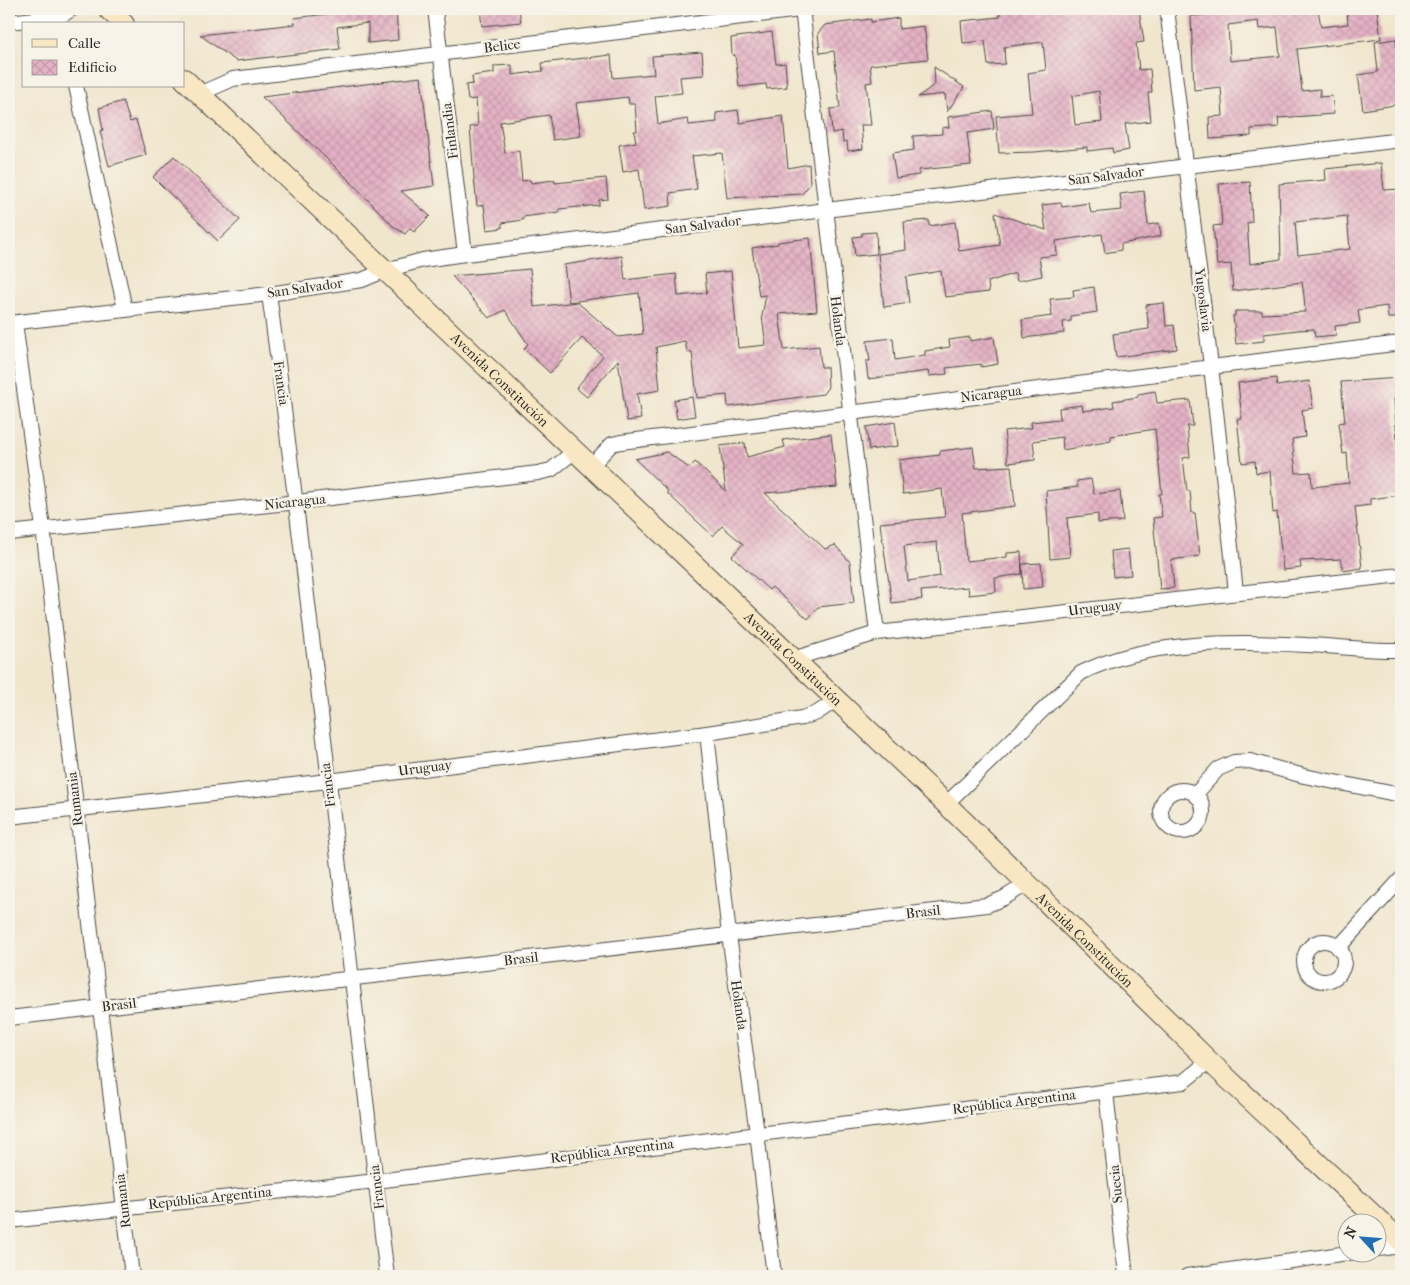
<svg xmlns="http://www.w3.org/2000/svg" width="1410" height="1285" viewBox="0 0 1410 1285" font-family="'IM FELL French Canon',serif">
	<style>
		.building { fill: url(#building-cross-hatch); fill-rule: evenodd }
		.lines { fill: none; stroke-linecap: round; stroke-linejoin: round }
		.street-casing { stroke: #494743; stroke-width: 16 }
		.secondary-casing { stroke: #494743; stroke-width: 22 }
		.street { stroke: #fff; stroke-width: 14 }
		.secondary { stroke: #f9e7c3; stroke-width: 20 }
		.labels { text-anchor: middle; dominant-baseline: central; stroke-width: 5; stroke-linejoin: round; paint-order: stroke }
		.street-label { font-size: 14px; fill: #2b2b2b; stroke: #f7f3e8 }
	</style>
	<defs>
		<pattern id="building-cross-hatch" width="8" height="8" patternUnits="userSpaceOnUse" patternTransform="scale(1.25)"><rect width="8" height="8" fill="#e4b2c5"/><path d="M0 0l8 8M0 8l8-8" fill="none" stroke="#c499a9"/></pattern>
	</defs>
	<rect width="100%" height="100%" fill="#f7f3e8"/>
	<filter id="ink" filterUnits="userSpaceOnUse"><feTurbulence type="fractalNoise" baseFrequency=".02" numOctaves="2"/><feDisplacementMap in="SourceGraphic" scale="10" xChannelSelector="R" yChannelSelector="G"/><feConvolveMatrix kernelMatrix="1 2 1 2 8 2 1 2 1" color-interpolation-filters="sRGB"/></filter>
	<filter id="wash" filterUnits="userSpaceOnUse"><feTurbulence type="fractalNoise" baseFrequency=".0096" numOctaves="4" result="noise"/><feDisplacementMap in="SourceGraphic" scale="20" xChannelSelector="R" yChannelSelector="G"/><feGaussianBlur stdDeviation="1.12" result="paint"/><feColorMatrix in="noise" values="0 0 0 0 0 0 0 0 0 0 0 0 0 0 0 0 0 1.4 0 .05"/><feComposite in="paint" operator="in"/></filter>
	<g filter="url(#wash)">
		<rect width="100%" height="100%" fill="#f0e6cd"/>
		<g id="blocks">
			<!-- building -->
			<g class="building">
				<path d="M 342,9 L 396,9 L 398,40 L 368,43 L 368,23 L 337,27 L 340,49 L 236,61 L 200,35 L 295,24 L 294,18 L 343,12 Z"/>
				<path d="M 480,9 L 519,9 L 521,22 L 482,26 Z"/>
				<path d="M 999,9 L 1139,9 L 1144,42 L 1136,43 L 1139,70 L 1150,69 L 1152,92 L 1148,93 L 1151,121 L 1125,124 L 1129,150 L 1113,153 L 1112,148 L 1087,151 L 1087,147 L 1035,152 L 999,153 L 996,116 L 1032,113 L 1028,73 L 1046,70 L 1043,42 L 1004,47 L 1005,64 L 988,65 L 985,41 L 963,43 L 961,21 L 1000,17 ZM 1099,91 L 1102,122 L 1075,125 L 1072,96 Z"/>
				<path d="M 1222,9 L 1318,9 L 1321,27 L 1348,24 L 1347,12 L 1377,9 L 1381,39 L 1297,49 L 1302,91 L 1320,89 L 1320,97 L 1332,96 L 1334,114 L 1278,118 L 1279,127 L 1251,129 L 1251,136 L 1210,139 L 1209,117 L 1223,116 L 1221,87 L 1194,90 L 1191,16 L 1223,13 ZM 1258,21 L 1259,29 L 1277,27 L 1280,56 L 1230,61 L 1228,25 Z"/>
				<path d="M 899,18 L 899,29 L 924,26 L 928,59 L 870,65 L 872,82 L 866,83 L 871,125 L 861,125 L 863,149 L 848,151 L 847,141 L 843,142 L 842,131 L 832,133 L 830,109 L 840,108 L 834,51 L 820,53 L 818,33 L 825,25 L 871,19 L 871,22 Z"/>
				<path d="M 772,32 L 776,64 L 785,63 L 787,87 L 767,89 L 766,84 L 739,87 L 735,55 L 732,55 L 731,38 Z"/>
				<path d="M 1396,39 L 1401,104 L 1363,110 L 1358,75 L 1378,72 L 1375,42 Z"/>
				<path d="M 702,52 L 704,75 L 680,77 L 682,93 L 655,96 L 658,124 L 688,119 L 689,125 L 717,122 L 716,113 L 738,110 L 740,123 L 783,116 L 788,168 L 809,164 L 810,184 L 802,194 L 727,198 L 722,153 L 692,156 L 697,189 L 670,193 L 671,206 L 644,210 L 639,169 L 623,172 L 619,145 L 636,142 L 634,131 L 637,131 L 635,104 L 629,104 L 628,97 L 576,103 L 581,136 L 553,140 L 549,115 L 500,122 L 505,153 L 519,151 L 522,181 L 530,180 L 531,183 L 554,180 L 555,183 L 606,178 L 608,199 L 599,200 L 599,205 L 559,209 L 559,212 L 523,217 L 523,220 L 502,223 L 502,228 L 487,230 L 484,205 L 477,206 L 474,177 L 470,127 L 478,126 L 476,99 L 468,100 L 466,85 L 473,84 L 472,76 L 494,73 L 494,66 L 512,65 L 512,75 L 543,71 L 542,63 L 611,55 L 613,78 L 654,74 L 652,56 Z"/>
				<path d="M 934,67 L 964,87 L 947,112 L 945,94 L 918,97 L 935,84 Z"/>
				<path d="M 421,77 L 434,186 L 401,191 L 430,216 L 414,232 L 410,228 L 405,234 L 393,226 L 349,180 L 262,97 Z"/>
				<path d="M 123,101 L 130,122 L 136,120 L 146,155 L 109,166 L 100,131 L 103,130 L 99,108 Z"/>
				<path d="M 992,111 L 994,129 L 967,133 L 971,165 L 919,170 L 919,175 L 896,178 L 892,153 L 914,150 L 913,136 L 942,134 L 942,128 L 949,127 L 948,117 Z"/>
				<path d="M 174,156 L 240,220 L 218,241 L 153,177 Z"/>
				<path d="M 1381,163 L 1384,190 L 1401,189 L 1401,318 L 1388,318 L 1387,306 L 1358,310 L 1360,323 L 1335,326 L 1336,335 L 1315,337 L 1314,329 L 1298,330 L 1264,334 L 1264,341 L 1236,344 L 1233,316 L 1235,316 L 1235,311 L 1262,311 L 1262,314 L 1305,312 L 1304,296 L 1302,282 L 1233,291 L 1231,264 L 1217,265 L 1213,226 L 1222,225 L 1219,184 L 1250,182 L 1252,222 L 1247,223 L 1250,264 L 1281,259 L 1279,184 L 1326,180 L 1325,169 ZM 1347,216 L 1350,249 L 1298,255 L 1295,222 Z"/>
				<path d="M 1144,191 L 1148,225 L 1159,223 L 1161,236 L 1121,244 L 1121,250 L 1105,253 L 1102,234 L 1056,241 L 1057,255 L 1039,257 L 1042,276 L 1017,281 L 1015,273 L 988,282 L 989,292 L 945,297 L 941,271 L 906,277 L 909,303 L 884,307 L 878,254 L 906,250 L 904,222 L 929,220 L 929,226 L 955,222 L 959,251 L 1000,245 L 995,213 L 1046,230 L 1042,205 L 1061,203 L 1062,207 L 1089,203 L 1091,213 L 1122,210 L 1120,194 Z"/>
				<path d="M 876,232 L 877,254 L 855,256 L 853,237 L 862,236 L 862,233 Z"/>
				<path d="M 810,238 L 817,311 L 779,314 L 784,350 L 819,346 L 821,367 L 827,367 L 828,387 L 823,394 L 728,407 L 727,395 L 697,398 L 692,352 L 687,352 L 685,341 L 656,347 L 660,390 L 637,394 L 641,419 L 627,421 L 618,360 L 587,397 L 576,388 L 603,356 L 582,338 L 550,373 L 524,349 L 528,344 L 505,310 L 489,318 L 452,276 L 530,269 L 534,307 L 577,302 L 618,337 L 643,334 L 639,293 L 569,302 L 564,265 L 622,256 L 625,280 L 676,274 L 678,296 L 707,293 L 705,274 L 731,271 L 738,348 L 766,345 L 762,316 L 766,295 L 759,296 L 752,248 L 778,244 L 778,242 Z"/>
				<path d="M 1094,287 L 1097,312 L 1071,316 L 1071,321 L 1063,322 L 1064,333 L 1024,338 L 1022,320 L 1052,316 L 1050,299 L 1074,297 L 1073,290 Z"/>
				<path d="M 1164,303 L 1166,326 L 1174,325 L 1177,349 L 1116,357 L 1113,334 L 1149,329 L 1146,305 Z"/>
				<path d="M 970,337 L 970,341 L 994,337 L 998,364 L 981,367 L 981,364 L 946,368 L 947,374 L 929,376 L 928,371 L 868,379 L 866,361 L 870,361 L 867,341 L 893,338 L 895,360 L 925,355 L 925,351 L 950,347 L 949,340 Z"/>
				<path d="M 1276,378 L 1277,386 L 1309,381 L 1313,408 L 1302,410 L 1305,437 L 1292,439 L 1296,473 L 1311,472 L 1312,487 L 1349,483 L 1347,453 L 1343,454 L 1339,423 L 1345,422 L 1341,382 L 1400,378 L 1401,398 L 1394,399 L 1401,495 L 1370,499 L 1370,505 L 1355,507 L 1362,568 L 1343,571 L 1341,559 L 1300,561 L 1301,568 L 1283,570 L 1277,512 L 1273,513 L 1270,471 L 1256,473 L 1255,461 L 1242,463 L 1237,419 L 1242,419 L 1238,383 Z"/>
				<path d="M 1155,391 L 1157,403 L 1190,400 L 1193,426 L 1187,426 L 1190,457 L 1183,458 L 1187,491 L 1190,491 L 1192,513 L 1195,513 L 1200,556 L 1171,560 L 1174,588 L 1160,589 L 1153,518 L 1162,517 L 1159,494 L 1162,494 L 1155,429 L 1111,436 L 1111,441 L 1063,450 L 1062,437 L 1033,441 L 1035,460 L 1008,463 L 1004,431 L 1032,428 L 1031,422 L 1060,419 L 1059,408 L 1082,405 L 1083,411 L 1114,407 L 1113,401 L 1138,397 L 1138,394 Z"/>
				<path d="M 692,397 L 695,416 L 677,419 L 674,400 Z"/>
				<path d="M 895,422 L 898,446 L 869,450 L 866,427 Z"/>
				<path d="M 831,434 L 837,487 L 765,493 L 825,549 L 835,545 L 850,562 L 854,603 L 818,607 L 808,619 L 772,587 L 769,590 L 732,556 L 743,544 L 722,526 L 713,536 L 667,493 L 668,491 L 635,459 L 667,452 L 689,468 L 695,462 L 726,491 L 720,446 L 745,443 L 747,457 L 785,447 L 783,440 Z"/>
				<path d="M 973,447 L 976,468 L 1011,466 L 1015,506 L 962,513 L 966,561 L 1007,557 L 1007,553 L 1021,552 L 1022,574 L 995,578 L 996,592 L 969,595 L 968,587 L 921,591 L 922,599 L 892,603 L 880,523 L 945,517 L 942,489 L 903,494 L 899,460 L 940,455 L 940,451 ZM 937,542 L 940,576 L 908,581 L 904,546 Z"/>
				<path d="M 1091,479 L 1094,494 L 1120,491 L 1123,521 L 1098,523 L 1098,514 L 1067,518 L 1070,557 L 1050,559 L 1046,491 L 1078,487 L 1077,481 Z"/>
				<path d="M 1128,549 L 1131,575 L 1113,577 L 1111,551 Z"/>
				<path d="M 1041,563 L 1043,587 L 1023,589 L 1022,564 Z"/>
			</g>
		</g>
	</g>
	<g filter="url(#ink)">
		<use href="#blocks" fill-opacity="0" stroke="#494743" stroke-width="1"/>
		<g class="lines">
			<!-- street casing -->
			<g class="street-casing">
				<g id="street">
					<path d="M 435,9 L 465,254"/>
					<path d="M 802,9 L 877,633"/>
					<path d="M 1167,9 L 1211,366 L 1236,592"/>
					<path d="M 9,22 L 61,16 L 72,9"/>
					<path d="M 76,86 L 125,309"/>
					<path d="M 199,94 L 233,79 L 808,9"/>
					<path d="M 269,294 C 313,621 347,949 387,1276"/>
					<path d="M 9,323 L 269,294 L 362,280 L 386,270 L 423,260 L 465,254 L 1401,140"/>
					<path d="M 15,323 L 43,528 L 132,1276"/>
					<path d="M 591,466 L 612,444 L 621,442 L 1401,343"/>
					<path d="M 9,533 L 297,502 L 538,473 L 551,470 L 575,451"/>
					<path d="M 793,659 L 877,633 L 1401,575"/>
					<path d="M 707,733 L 729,935 L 757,1133 L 774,1276"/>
					<circle cx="1182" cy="811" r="21"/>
					<path d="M 1195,795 L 1218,769 L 1234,762 L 1250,761 L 1304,776 L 1401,795"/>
					<path d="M 946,804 L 1081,673 C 1147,640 1234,641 1306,645 C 1338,646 1370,651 1401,650"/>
					<path d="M 9,817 L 328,781 L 707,733 L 802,718 L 817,713 L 836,700"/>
					<circle cx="1324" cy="961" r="20"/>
					<path d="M 1338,948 L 1401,879"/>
					<path d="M 9,1018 L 987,905 L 1004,898 L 1028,883"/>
					<path d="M 1106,1092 L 1126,1276"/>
					<path d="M 9,1221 L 376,1181 L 1183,1082 L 1209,1061"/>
					<path d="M 1378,1249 L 1401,1246"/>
					<path d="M 1187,1276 L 1355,1252"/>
				</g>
			</g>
			<!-- secondary casing -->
			<g class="secondary-casing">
				<g id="secondary">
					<path d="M 108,9 L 124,24"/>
					<path id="s1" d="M 184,79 L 946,804 L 1209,1061 L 1401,1241"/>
				</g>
			</g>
			<!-- street -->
			<use href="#street" class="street"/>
			<!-- secondary -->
			<use href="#secondary" class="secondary"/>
		</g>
	</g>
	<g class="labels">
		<!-- street labels -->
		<g class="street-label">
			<text transform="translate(502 46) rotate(-7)">Belice</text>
			<text transform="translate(450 131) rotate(-97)">Finlandia</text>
			<text transform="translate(1106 176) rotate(-7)">San Salvador</text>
			<text transform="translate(703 225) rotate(-7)">San Salvador</text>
			<text transform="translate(305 288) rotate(-8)">San Salvador</text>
			<text transform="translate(1203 300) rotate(83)">Yugoslavia</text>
			<text transform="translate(838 321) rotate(83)">Holanda</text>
			<text stroke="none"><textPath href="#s1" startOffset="436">Avenida Constitución</textPath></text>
			<text transform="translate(281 383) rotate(82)">Francia</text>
			<text transform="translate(991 394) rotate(-7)">Nicaragua</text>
			<text transform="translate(295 502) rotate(-6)">Nicaragua</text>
			<text transform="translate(1095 608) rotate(-7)">Uruguay</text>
			<text stroke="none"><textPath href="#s1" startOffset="841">Avenida Constitución</textPath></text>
			<text transform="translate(425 768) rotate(-7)">Uruguay</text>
			<text transform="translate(328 785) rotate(-97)">Francia</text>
			<text transform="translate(75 799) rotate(-97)">Rumania</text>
			<text transform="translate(923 912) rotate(-7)">Brasil</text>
			<text stroke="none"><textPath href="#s1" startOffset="1246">Avenida Constitución</textPath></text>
			<text transform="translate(521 959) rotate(-7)">Brasil</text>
			<text transform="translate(119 1005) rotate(-7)">Brasil</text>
			<text transform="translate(739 1005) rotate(82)">Holanda</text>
			<text transform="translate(1014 1102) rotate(-7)">República Argentina</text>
			<text transform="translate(612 1151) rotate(-7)">República Argentina</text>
			<text transform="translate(1116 1184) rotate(-96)">Suecia</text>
			<text transform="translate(377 1187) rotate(-97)">Francia</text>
			<text transform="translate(210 1198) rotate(-6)">República Argentina</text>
			<text transform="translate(123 1201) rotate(-97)">Rumania</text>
		</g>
	</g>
	<!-- margin -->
	<rect width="1410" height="1285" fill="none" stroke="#f7f3e8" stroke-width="30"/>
	<!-- legend -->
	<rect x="22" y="22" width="162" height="65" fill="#f7f3e8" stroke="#a5a39c"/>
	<rect x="32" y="39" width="25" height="8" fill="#f9e7c3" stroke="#a5a39c"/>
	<text x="68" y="48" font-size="15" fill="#2b2b2b">Calle</text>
	<rect x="32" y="60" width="25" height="15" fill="url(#building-cross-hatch)" stroke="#a5a39c"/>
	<text x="68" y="72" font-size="15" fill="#2b2b2b">Edificio</text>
	<!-- north arrow -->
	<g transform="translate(1362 1238) rotate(296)"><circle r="24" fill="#f7f3e8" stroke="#a5a39c"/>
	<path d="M0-4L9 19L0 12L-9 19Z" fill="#1f6fb2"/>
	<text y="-8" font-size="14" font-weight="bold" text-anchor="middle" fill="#2b2b2b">N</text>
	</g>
</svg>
